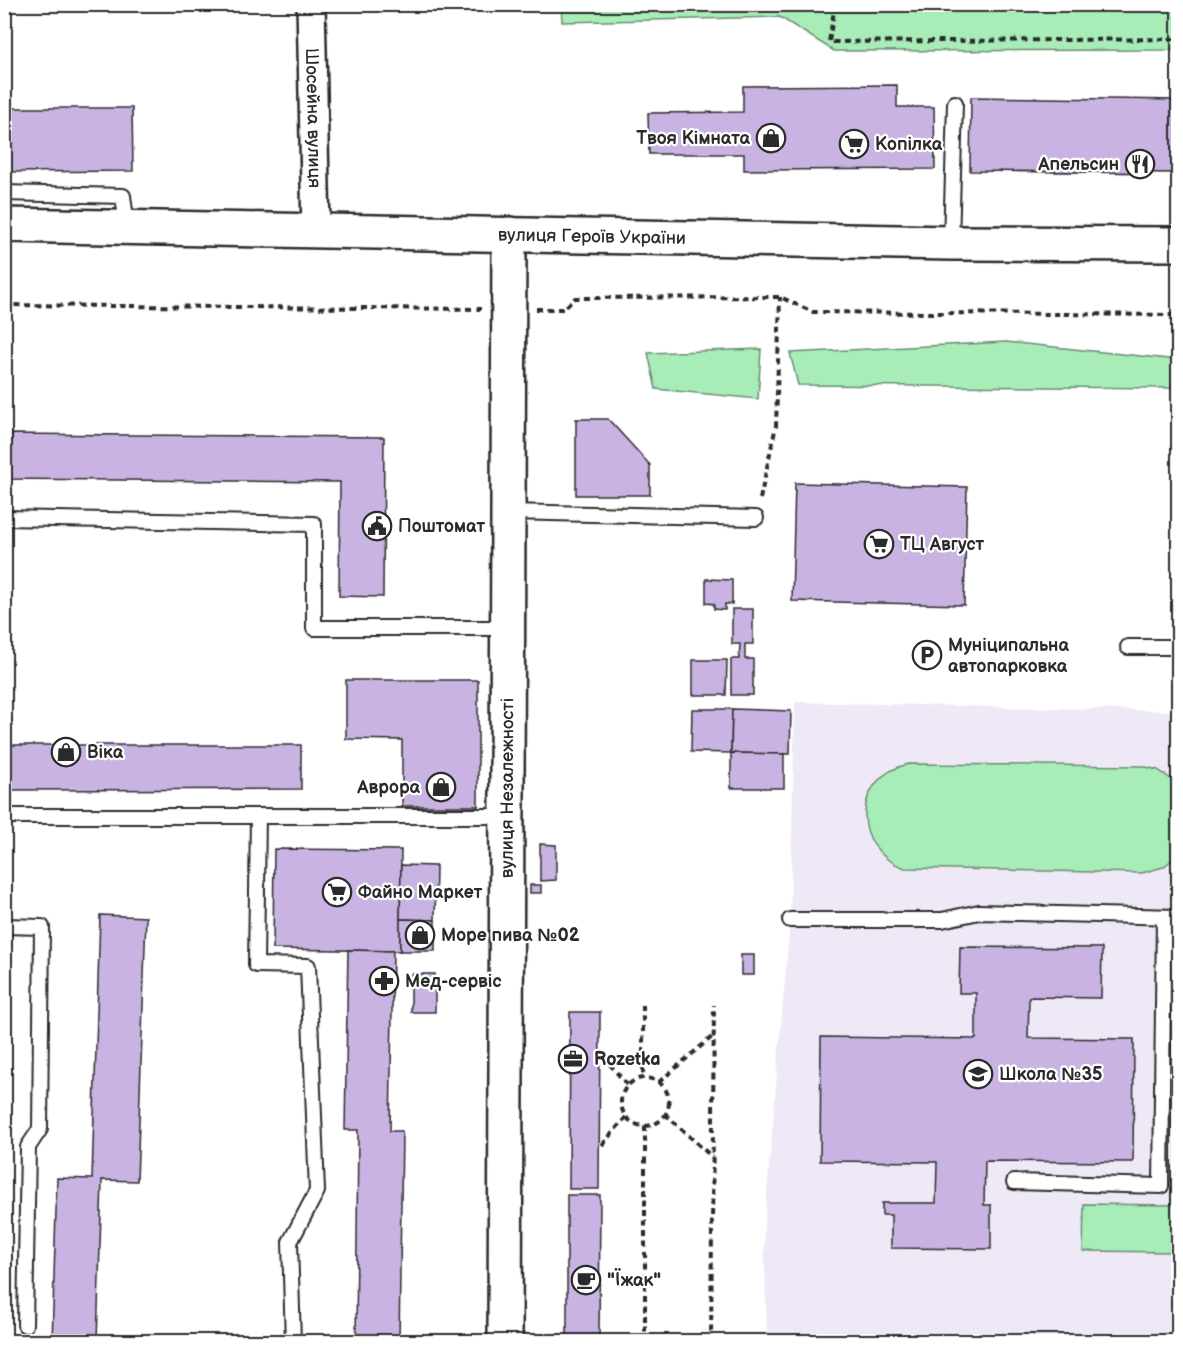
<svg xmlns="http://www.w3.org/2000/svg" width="1183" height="1346" viewBox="0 0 1183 1346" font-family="'Balsamiq Sans',sans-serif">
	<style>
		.built { fill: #efe8f7 }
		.green { fill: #a8edb8; stroke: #6a8c72; stroke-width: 1.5 }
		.building { fill: #c9b3e3; stroke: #2b2b2b; stroke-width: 1.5 }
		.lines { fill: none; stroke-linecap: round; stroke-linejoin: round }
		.service-casing { stroke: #2b2b2b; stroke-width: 18 }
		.minor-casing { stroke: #2b2b2b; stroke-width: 32 }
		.secondary-casing { stroke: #2b2b2b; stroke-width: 38 }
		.path { stroke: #2b2b2b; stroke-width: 4; stroke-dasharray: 6 4.5; stroke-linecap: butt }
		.service { stroke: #fff; stroke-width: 14 }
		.minor { stroke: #fff; stroke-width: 27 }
		.secondary { stroke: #fff; stroke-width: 33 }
		.labels { text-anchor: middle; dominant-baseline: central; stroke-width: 4.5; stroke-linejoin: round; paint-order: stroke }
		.street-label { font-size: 18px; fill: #2b2b2b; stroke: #fff }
		.poi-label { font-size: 18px; font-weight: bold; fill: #2b2b2b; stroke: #fff; text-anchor: start }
	</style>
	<rect width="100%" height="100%" fill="#fff"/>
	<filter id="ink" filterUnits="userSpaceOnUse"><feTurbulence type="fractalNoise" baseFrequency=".0167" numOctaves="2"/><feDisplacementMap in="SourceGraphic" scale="12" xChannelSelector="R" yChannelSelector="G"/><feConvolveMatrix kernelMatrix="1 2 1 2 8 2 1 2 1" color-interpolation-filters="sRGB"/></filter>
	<g filter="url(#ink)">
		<!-- built -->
		<path class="built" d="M 795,702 L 1178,711 L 1178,1341 L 767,1342 L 764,1227 L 790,920 Z"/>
		<!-- green -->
		<g class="green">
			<path d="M 561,5 L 1178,5 L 1178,50 L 834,51 L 780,17 L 562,22 Z"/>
			<path d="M 1006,342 L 1178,360 L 1178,372 L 1171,388 L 798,385 L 790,353 Z"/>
			<path d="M 761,349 L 758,399 L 656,389 L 648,353 Z"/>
			<path d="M 909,764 L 1142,766 L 1158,770 L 1178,784 L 1178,855 L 1163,867 L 1142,873 L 905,868 C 851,850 851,776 909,764 Z"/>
			<path d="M 1084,1204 L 1176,1205 L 1176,1252 L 1083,1251 Z"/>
		</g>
		<!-- building -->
		<g class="building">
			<path d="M 897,85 L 897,107 L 934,107 L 935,169 L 744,170 L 744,154 L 649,154 L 648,113 L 743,112 L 743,86 Z"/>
			<path d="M 971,97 L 1178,100 L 1178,173 L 970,171 Z"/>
			<path d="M 4,108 L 132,108 L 133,171 L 4,172 Z"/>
			<path d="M 576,419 L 608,419 L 650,465 L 650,495 L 576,495 Z"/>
			<path d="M 4,434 L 384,437 L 383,597 L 339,596 L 340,482 L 4,479 Z"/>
			<path d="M 795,483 L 967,487 L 964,605 L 792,601 Z"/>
			<path d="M 706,579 L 732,580 L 732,604 L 725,604 L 725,610 L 714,609 L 714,604 L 706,603 Z"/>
			<path d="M 732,609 L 753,609 L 753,644 L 745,644 L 745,659 L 753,659 L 753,695 L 731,695 L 731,659 L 739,659 L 740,644 L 732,644 Z"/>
			<path d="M 693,660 L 727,660 L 726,695 L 693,695 Z"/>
			<path d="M 346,680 L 478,680 L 478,806 L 402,806 L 402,740 L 346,739 Z"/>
			<path d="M 692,709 L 732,709 L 731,753 L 691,752 Z"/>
			<path d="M 732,709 L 791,711 L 790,754 L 731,753 Z"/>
			<path d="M 4,745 L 301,745 L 301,789 L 4,790 Z"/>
			<path d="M 731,753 L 784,754 L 784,788 L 731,788 Z"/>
			<path d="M 540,844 L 556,845 L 556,880 L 540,881 Z"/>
			<path d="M 274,849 L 401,850 L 400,951 L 273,949 Z"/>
			<path d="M 401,865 L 436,866 L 435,920 L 400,919 Z"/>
			<rect x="530" y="885" width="11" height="8"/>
			<path d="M 100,915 L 146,917 L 137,1181 L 102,1180 L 97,1342 L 52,1342 L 57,1178 L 92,1179 Z"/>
			<path d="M 400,919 L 435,920 L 435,951 L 400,951 Z"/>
			<path d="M 960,947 L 1102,948 L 1101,998 L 1029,997 L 1028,1038 L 1134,1039 L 1133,1162 L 985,1161 L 984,1205 L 991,1205 L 991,1249 L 891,1248 L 891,1215 L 882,1215 L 882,1203 L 936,1203 L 937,1162 L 820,1161 L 821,1037 L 976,1039 L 976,993 L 959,993 Z"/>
			<path d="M 348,950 L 393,951 L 390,1131 L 402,1131 L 399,1342 L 356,1342 L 358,1130 L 345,1130 Z"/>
			<rect x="741" y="955" width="13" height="20"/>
			<rect x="411" y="974" width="24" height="38"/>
			<path d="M 570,1012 L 600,1012 L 599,1189 L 569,1189 Z"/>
			<path d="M 567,1195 L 600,1195 L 599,1342 L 567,1342 Z"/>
		</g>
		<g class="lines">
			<!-- service casing -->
			<g class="service-casing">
				<g id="service">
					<path d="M 4,193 L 123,196 L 127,226"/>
					<path d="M 951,243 L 955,103"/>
					<path d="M 509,512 L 756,518"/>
					<path d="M 4,518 L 314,524 L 314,628 L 508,628"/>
					<path d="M 1128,647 L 1178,647"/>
					<path d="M 4,816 L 507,816"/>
					<path d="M 258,816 L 256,965 L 308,966 L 317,1191 L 290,1242 L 293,1342"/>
					<path d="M 790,920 L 942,920 L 979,912 L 1178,917"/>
					<path d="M 4,926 L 42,927 L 40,1129 L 28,1147 L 25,1325"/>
					<path d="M 1014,1182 L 1161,1186 L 1164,917"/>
				</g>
			</g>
			<!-- minor casing -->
			<g class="minor-casing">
				<g id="minor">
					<path id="s1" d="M 311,4 L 316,230"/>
				</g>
			</g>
			<!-- secondary casing -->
			<g class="secondary-casing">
				<g id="secondary">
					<path id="s2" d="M 4,225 L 951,243 L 1178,244"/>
					<path id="s3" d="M 505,1342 L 509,234"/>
				</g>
			</g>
			<!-- path -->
			<g class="path">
				<path d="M 835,4 L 829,42 L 1178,39"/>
				<path d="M 4,305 L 481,309"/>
				<path d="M 536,309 L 564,309 L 575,298 L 780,297 L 813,312 L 1178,315"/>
				<path d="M 760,499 L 776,426 L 780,297"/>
				<path d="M 643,1005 L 643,1078"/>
				<path d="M 603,1056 L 627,1085"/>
				<circle cx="645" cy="1102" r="24"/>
				<path d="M 659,1082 L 713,1036"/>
				<path d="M 665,1114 L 712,1157"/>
				<path d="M 645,1126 L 645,1342"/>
				<path d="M 602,1145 L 626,1117"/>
				<path d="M 711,1342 L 714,1005"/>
			</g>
			<!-- service -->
			<use href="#service" class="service"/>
			<!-- minor -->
			<use href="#minor" class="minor"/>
			<!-- secondary -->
			<use href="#secondary" class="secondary"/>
		</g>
	</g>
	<!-- icons -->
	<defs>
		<g id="shop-ring" transform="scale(1.5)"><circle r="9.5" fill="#fff" stroke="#2b2b2b" stroke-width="1.5"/><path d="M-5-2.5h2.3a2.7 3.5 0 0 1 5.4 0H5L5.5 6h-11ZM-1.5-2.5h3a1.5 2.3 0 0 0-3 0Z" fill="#2b2b2b"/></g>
		<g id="supermarket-ring" transform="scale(1.5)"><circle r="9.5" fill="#fff" stroke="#2b2b2b" stroke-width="1.5"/><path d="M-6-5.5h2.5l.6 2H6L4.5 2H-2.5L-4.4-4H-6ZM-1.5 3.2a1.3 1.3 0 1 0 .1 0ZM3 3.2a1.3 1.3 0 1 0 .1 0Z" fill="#2b2b2b"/></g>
		<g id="restaurant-ring" transform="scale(1.5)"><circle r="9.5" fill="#fff" stroke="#2b2b2b" stroke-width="1.5"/><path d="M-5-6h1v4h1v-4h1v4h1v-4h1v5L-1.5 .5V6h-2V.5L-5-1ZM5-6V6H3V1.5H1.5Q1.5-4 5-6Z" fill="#2b2b2b"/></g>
		<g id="civic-ring" transform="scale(1.5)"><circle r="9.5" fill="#fff" stroke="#2b2b2b" stroke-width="1.5"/><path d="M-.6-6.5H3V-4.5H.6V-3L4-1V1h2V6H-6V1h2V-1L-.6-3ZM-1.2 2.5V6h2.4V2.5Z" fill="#2b2b2b"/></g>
		<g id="parking-ring" transform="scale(1.5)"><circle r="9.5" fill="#fff" stroke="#2b2b2b" stroke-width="1.5"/><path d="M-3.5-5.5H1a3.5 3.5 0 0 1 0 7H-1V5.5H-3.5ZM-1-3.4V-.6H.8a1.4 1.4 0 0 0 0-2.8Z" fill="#2b2b2b"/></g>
		<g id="pharmacy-ring" transform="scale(1.5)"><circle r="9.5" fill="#fff" stroke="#2b2b2b" stroke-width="1.5"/><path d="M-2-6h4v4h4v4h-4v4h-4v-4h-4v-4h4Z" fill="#2b2b2b"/></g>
		<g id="office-ring" transform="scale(1.5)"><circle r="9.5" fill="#fff" stroke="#2b2b2b" stroke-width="1.5"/><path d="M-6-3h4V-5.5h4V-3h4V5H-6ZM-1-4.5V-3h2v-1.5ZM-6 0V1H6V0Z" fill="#2b2b2b"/></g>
		<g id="school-ring" transform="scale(1.5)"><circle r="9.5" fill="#fff" stroke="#2b2b2b" stroke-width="1.5"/><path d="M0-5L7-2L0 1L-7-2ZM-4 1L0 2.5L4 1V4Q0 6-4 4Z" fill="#2b2b2b"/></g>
		<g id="cafe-ring" transform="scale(1.5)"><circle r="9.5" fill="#fff" stroke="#2b2b2b" stroke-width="1.5"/><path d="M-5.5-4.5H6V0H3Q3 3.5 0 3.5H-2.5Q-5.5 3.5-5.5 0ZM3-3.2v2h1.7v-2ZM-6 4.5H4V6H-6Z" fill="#2b2b2b"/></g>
	</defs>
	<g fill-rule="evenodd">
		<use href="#shop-ring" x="771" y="138"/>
		<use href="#supermarket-ring" x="854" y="144"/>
		<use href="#restaurant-ring" x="1140" y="164"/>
		<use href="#civic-ring" x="377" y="526"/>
		<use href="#supermarket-ring" x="879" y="544"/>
		<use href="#parking-ring" x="927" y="655"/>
		<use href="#shop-ring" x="66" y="752"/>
		<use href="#shop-ring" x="441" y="787"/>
		<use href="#supermarket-ring" x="337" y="892"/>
		<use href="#shop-ring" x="420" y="935"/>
		<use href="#pharmacy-ring" x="384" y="981"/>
		<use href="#office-ring" x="573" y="1059"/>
		<use href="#school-ring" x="978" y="1074"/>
		<use href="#cafe-ring" x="586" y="1280"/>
	</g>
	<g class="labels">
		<!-- street labels -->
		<g class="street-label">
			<text stroke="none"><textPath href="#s1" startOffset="114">Шосейна вулиця</textPath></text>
			<text stroke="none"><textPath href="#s2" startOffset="588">вулиця Героїв України</textPath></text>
			<text stroke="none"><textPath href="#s3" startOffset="554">вулиця Незалежності</textPath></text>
		</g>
		<!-- poi labels -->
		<g class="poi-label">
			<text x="750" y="138" text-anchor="end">Твоя Кімната</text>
			<text x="875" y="144">Копілка</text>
			<text x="1119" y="164" text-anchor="end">Апельсин</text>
			<text x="398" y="526">Поштомат</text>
			<text x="900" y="544">ТЦ Август</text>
			<text x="948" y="645">Муніципальна<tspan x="948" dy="21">автопарковка</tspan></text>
			<text x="87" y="752">Віка</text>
			<text x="420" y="787" text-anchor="end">Аврора</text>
			<text x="358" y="892">Файно Маркет</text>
			<text x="441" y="935">Море пива №02</text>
			<text x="405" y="981">Мед-сервіс</text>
			<text x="594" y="1059">Rozetka</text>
			<text x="999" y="1074">Школа №35</text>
			<text x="607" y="1280">"Їжак"</text>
		</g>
	</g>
	<!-- margin -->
	<rect width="1183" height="1346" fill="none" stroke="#fff" stroke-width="24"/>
	<rect x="12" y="12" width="1159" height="1322" fill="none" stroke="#2b2b2b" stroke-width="2" filter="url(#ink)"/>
</svg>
